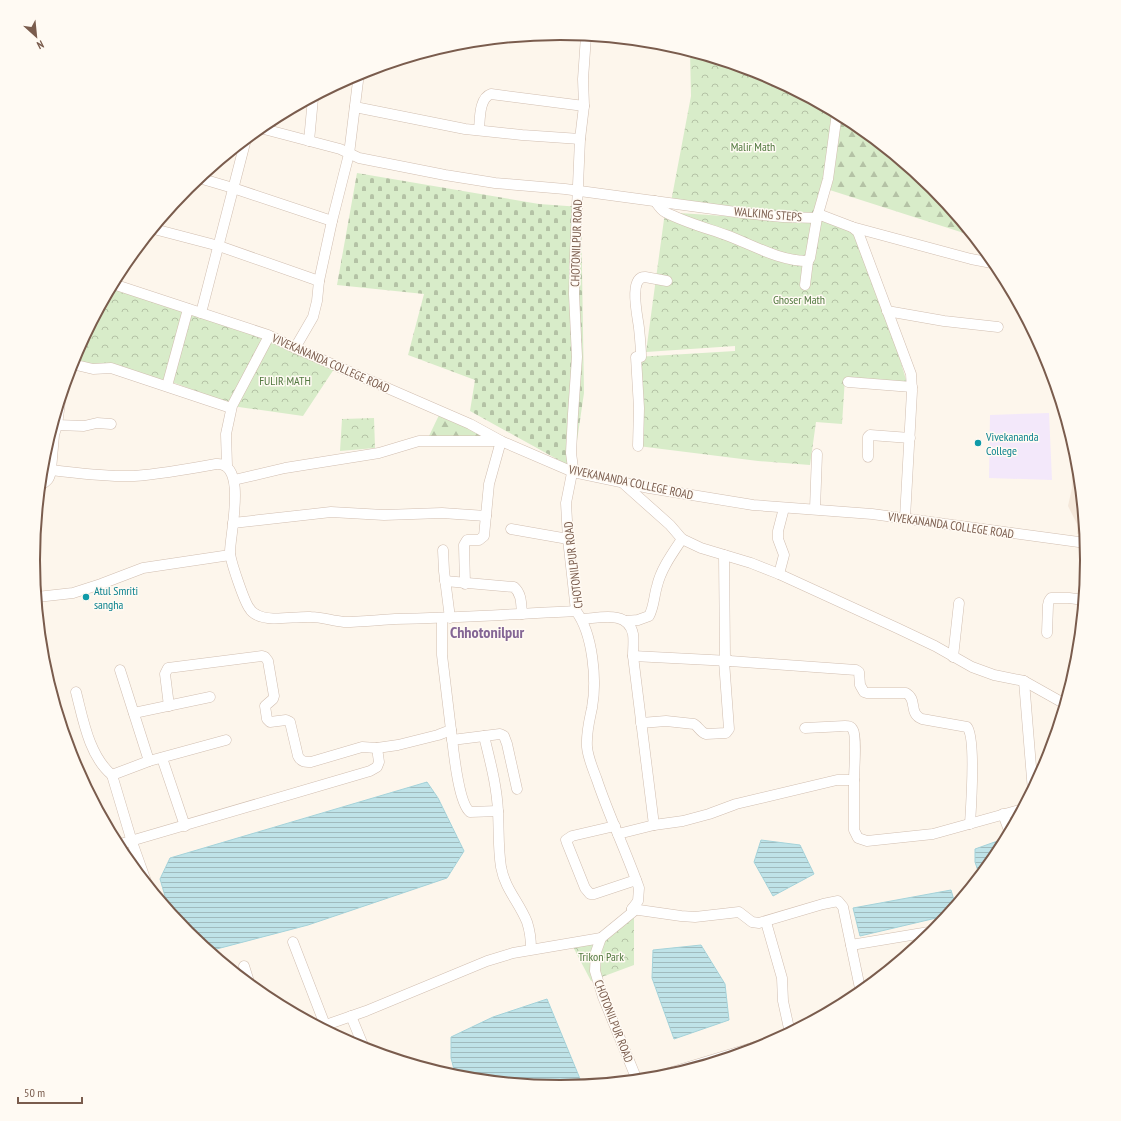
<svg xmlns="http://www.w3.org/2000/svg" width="1121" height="1121" viewBox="0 0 1121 1121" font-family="'PT Sans Narrow',sans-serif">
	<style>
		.residential { fill: #f5e8da }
		.education { fill: #f3e8fa }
		.forest { fill: url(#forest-firs) }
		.cemetery { fill: url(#cemetery-stones) }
		.park { fill: url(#park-crowns) }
		.water { fill: url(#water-rules); stroke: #a5d3da }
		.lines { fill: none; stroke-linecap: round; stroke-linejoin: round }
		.minor-casing { stroke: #d1beb0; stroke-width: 11 }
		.minor { stroke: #fff; stroke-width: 10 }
		.culture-dot { fill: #0f9aa8; stroke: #fffaf3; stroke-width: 1.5 }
		.labels { text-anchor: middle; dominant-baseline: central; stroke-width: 3; stroke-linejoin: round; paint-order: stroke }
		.park-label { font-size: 12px; fill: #537a41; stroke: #fffaf3 }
		.street-label { font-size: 12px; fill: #7a5c4d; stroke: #fffaf3 }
		.culture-label { font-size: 12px; fill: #0d838f; stroke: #fffaf3; text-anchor: start }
		.district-label { font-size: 16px; font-weight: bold; fill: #846695; stroke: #fffaf3 }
		.rim { fill: none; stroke: #7a5c4d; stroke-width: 2 }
	</style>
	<defs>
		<pattern id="forest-firs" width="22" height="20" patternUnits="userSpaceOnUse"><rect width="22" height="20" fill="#d8ecc9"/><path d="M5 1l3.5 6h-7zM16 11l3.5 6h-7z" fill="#b4c2a5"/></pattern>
		<pattern id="cemetery-stones" width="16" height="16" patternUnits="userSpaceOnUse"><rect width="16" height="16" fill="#d8ecc9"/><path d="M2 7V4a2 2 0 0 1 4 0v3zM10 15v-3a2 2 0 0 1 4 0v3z" fill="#b4c2a5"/></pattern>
		<pattern id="park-crowns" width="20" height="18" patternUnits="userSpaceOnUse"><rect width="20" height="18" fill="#d8ecc9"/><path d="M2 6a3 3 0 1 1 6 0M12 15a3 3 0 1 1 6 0" fill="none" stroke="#b4c2a5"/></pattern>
		<pattern id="water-rules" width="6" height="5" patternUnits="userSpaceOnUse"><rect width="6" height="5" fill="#bfe3e8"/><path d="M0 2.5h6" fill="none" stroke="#a0bbbe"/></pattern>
	</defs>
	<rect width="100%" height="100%" fill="#fdf6ec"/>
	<!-- residential -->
	<path class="residential" d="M 1070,432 L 1078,458 L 1085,535 L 1077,534 L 1077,524 L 1068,506 L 1072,488 Z"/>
	<!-- education -->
	<path class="education" d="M 1049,413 L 1052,480 L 989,478 L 990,415 Z"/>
	<!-- forest -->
	<g class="forest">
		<path d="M 833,111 L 854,122 L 934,188 L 970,232 L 970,235 L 811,184 Z"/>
		<path d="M 440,413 L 489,438 L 429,436 Z"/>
	</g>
	<!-- cemetery -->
	<path class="cemetery" d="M 357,173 L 539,204 L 581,207 L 584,393 L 573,468 L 470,411 L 475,380 L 408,355 L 424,294 L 337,285 Z"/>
	<!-- park -->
	<g class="park">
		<path d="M 690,51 L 763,73 L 840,115 L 829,178 L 812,218 L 671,202 L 691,96 Z"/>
		<path d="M 665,212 L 813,222 L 821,217 L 856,232 L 896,346 L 907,383 L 845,378 L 842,424 L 816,422 L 810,465 L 758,461 L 638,446 L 636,357 L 735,351 L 735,346 L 646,352 Z"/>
		<path d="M 111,289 L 192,311 L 269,336 L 336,366 L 303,416 L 232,406 L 231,404 L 172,382 L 73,361 Z"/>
		<path d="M 374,418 L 375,448 L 340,451 L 342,419 Z"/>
		<path d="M 634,911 L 634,965 L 591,981 L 571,943 L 605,935 Z"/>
	</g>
	<!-- water -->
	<g class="water">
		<path d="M 427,782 L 438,798 L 464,851 L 447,878 L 308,925 L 209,951 L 187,933 L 170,913 L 160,879 L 170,858 Z"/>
		<path d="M 1006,838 L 999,854 L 980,877 L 975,862 L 975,849 Z"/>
		<path d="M 761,840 L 800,845 L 814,874 L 773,896 L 754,862 Z"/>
		<path d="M 951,890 L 956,907 L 949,915 L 860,936 L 853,908 Z"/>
		<path d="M 701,945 L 725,984 L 729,1020 L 674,1039 L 652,978 L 653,950 Z"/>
		<path d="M 547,999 L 583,1086 L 560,1088 L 456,1077 L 451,1058 L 451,1037 L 493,1017 Z"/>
	</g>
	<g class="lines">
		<!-- minor casing -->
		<g class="minor-casing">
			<g id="minor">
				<path d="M 586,36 L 583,79 L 584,106 L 580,139 L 575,255 L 574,294 L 577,357 L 573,414 L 571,453 L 573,468 L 566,503 L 568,539 L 576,611 C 593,634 597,680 592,708 C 589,722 586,733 587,747 C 588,758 593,769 597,780 C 609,816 626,851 639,888 L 638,901 L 632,909 L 634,911 L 601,938 L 596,952 L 595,971 L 603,997 L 637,1080"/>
				<path d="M 355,107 L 465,129 L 522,135 L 580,139"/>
				<path d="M 260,128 L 340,149 L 359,158 L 445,175 L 495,183 L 565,189 L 743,213 L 783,217 L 817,218 L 818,214 L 852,227 L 971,259 L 997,264"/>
				<path d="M 479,130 C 480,119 479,98 491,94 L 584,106"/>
				<path d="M 309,141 L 313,98"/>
				<path d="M 199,178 L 233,188 L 332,221"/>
				<path d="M 655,201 C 658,205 661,210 665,212 C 684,222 706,228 726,235 C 753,245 779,261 808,261 L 810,258 L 817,218"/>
				<path d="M 818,214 L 828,179 L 837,113"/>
				<path d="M 852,227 L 858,232 L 911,374 L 912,391 L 905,518"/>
				<path d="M 154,229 L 219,246 L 319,281"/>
				<path d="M 113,284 L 268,335 L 295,348 L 470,424 L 501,441 L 573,472 L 649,488 L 753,505 L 872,514 L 1086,543"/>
				<path d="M 805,285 L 808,261"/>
				<path d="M 887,311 L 944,321 L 998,327"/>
				<path d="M 201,313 L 246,139"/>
				<path d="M 295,348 L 313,317 L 317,301 L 319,281 L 332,221 L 349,154 L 359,73"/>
				<path d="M 636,357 L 639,408 L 638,446"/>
				<path d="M 641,357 C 641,347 640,338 639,328 C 638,318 628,277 645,277 L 667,281"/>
				<path d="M 72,364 L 93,369 L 111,368 L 231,408"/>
				<path d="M 848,382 L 912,387"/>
				<path d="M 167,386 L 188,309"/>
				<path d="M 60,402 L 57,425 L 54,435 L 51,470 C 79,473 106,477 134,476 C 161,474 189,469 216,464 C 248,461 230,534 230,552 C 230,560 245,604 250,609 C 251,611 255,614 257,615 C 270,622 295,616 311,617 C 322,617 332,621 344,622 C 361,622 378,620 395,619 C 455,618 516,614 576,611"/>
				<path d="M 57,425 L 84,426 L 97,423 L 111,424"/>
				<path d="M 868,457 L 868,437 L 870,435 L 910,438"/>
				<path d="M 227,466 L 226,434 L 232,406 L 269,336"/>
				<path d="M 234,480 L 285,468 L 379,453 L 419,441 L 501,441 L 489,484 L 484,536 L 479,540 L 467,540 L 464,545 L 465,584"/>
				<path d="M 624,484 L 670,525 L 682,539 L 701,548 L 751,563 L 779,574 L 897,628 L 935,646 L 972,667 L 994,675 L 1024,681 L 1065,704"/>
				<path d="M 40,485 C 48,481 50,478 51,470"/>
				<path d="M 815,509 L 817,454"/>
				<path d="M 233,523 L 331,512 L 384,515 L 442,513 L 486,516"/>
				<path d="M 511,529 L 568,539"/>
				<path d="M 443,550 L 444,571 L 450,618"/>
				<path d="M 724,555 L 725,658 L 730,661 L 856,670 L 859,672 L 860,685 L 864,692 L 867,693 L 906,693 C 918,700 908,713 922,719 L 967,727 C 976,737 971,808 970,824"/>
				<path d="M 779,574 L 784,555 L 778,539 L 778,531 L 784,508"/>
				<path d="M 445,581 L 514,587 C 522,594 521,604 522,614"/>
				<path d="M 37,597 L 73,593 L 101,584 L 143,568 L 230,555"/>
				<path d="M 582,619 C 600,618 628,610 633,634 C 634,641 633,649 633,656 L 654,825"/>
				<path d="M 626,621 L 638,620 L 649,616 C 654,607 654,596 657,586 C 661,569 672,554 682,539"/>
				<path d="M 1047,633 L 1048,605 L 1049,601 L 1051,598 L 1069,598 L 1084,600"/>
				<path d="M 633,656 L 730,661"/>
				<path d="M 953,657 L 959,603"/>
				<path d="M 120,670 L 149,761"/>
				<path d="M 1024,681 L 1033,791"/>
				<path d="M 76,692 C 83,719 89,756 112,775"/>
				<path d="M 169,706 L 165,674 L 168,668 L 262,656 L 265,657 L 268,661 L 274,696 L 273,699 L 265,706 L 267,719 L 270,722 L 286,720 L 290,722 L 298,756 C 301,762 305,762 311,762 L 362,747 L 377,748 L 398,745 L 438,735 L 451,730 L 442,655 L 442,618"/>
				<path d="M 134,713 L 210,697"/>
				<path d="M 641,723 L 666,721 L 694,724 C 699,727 700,732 706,734 L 726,733 L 729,729 L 724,661"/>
				<path d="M 805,728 L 845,726 C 849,726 851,726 853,730 C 857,737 854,770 854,780"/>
				<path d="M 451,730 C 453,746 458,803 470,812 L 498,811"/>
				<path d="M 484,736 C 490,761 497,786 498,812 C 499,830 498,848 501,867 C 505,889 519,902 527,922 C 530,931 531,940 531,949"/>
				<path d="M 452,740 L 500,734 L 504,736 L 507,744 L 517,789"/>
				<path d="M 162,758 L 185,826"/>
				<path d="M 1003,814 L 1010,833"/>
				<path d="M 615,826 L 572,836 L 566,840 L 567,843 L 585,888 L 590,894 L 594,894 L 636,880"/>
				<path d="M 618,834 L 654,825 L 683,821 L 709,814 L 736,804 L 837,780 L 854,780 L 854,830 L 858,838 L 867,841 L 933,834 L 1023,809"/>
				<path d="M 117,845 L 370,771 L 377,767 L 379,762 L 377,748"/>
				<path d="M 147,884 L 132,842 L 112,775 L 149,761 L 226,740"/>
				<path d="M 632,909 L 681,916 L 695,917 L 739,912 L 752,922 L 759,923 L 823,904 L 838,901 L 843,907 L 861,993"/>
				<path d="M 766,922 L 782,978 L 783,1001 L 790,1033"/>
				<path d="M 293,942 L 325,1025"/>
				<path d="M 851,945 L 935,931"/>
				<path d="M 244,966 L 250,985"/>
				<path d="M 351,1016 L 365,1050"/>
				<path d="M 320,1027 L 366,1011 L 487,961 L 513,953 L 601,938"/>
				<path d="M 649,1079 L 775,1041"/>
			</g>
		</g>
		<!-- minor -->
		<use href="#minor" class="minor"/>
	</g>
	<!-- markers -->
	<g class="culture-dot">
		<circle cx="978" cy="443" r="4"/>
		<circle cx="86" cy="597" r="4"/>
	</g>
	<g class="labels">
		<!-- park labels -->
		<g class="park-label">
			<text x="753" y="146">Malir Math</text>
			<text x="799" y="299">Ghoser Math</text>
			<text x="285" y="380">FULIR MATH</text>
			<text x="601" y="956">Trikon Park</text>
		</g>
		<!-- street labels -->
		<g class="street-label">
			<text transform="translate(768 214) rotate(5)">WALKING STEPS</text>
			<text transform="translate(576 243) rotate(-88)">CHOTONILPUR ROAD</text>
			<text transform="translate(331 363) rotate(24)">VIVEKANANDA COLLEGE ROAD</text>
			<text transform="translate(631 482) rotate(12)">VIVEKANANDA COLLEGE ROAD</text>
			<text transform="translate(951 525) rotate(8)">VIVEKANANDA COLLEGE ROAD</text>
			<text transform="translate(573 565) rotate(-97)">CHOTONILPUR ROAD</text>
			<text transform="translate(614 1021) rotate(69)">CHOTONILPUR ROAD</text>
		</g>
		<!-- culture labels -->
		<g class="culture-label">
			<text x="986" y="436">Vivekananda<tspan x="986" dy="14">College</tspan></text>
			<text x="94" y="590">Atul Smriti<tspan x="94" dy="14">sangha</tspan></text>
		</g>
		<!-- district labels -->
		<g class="district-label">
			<text x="487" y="632">Chhotonilpur</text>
		</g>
	</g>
	<!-- crop -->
	<path d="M0 0H1121V1121H0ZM40 560a520 520 0 1 1 1040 0a520 520 0 1 1-1040 0Z" fill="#fffaf3" fill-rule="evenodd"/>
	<path class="rim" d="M40 560a520 520 0 1 1 1040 0a520 520 0 1 1-1040 0Z"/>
	<!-- north arrow -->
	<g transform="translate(36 36) rotate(153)" stroke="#fffaf3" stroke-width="3" paint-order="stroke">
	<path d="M0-3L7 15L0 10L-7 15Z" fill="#7a5c4d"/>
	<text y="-6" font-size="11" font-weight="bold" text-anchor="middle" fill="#7a5c4d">N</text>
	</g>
	<!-- scale -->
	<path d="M18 1097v6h64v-6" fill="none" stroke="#7a5c4d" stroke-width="2"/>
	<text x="24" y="1097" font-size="12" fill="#7a5c4d" stroke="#fffaf3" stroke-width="3" paint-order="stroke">50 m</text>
</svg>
